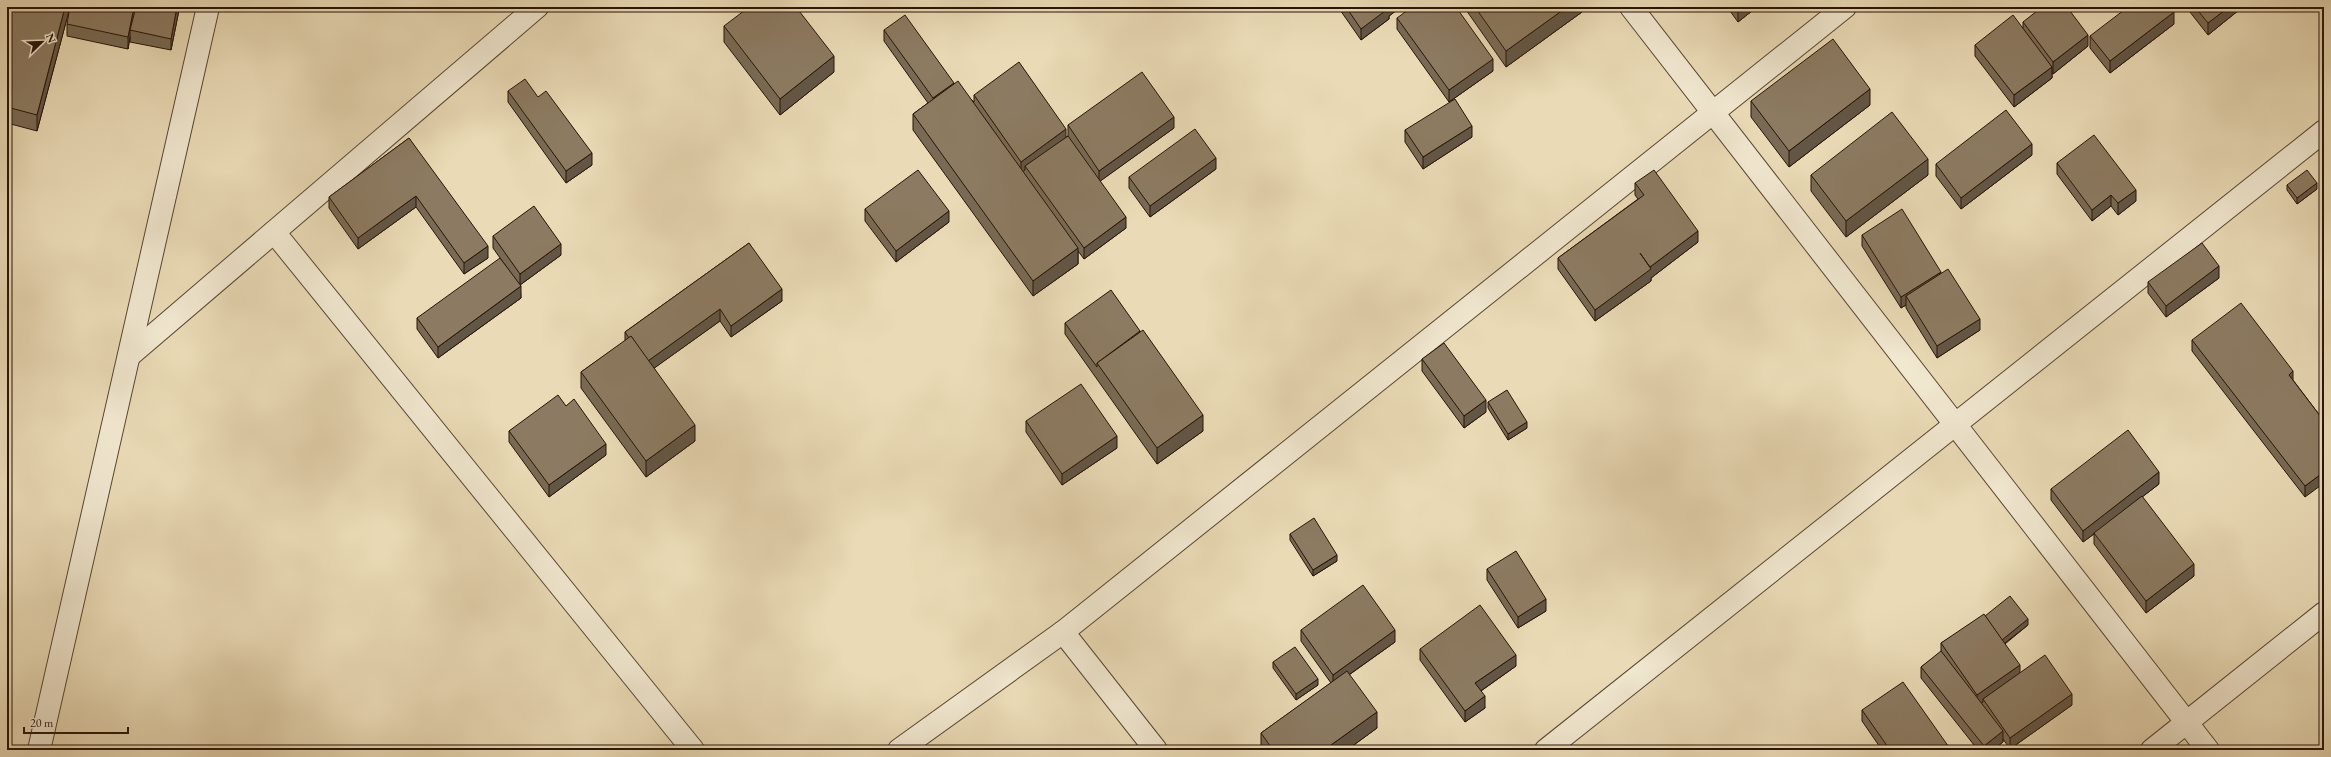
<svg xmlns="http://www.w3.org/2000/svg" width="2331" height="757" viewBox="0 0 2331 757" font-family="'EB Garamond',serif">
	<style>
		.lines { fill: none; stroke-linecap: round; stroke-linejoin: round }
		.minor-casing { stroke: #584632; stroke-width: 24 }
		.minor { stroke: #f1e8d0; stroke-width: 22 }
		.wall { fill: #786a54; stroke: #271406 }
		.shaded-wall { fill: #625645; stroke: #271406 }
		.building { fill: #8c7b62; stroke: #271406 }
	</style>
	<rect width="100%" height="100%" fill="#eadbb6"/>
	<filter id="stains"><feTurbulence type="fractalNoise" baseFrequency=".005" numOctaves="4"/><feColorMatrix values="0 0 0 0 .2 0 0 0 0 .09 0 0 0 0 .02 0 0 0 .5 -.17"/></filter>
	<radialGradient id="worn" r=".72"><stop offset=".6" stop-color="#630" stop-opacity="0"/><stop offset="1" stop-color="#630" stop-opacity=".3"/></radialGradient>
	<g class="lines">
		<!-- minor casing -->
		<g class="minor-casing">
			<g id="minor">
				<path d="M 1631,7 L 2208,750"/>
				<path d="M 274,232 L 693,750"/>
				<path d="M 129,356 L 537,7"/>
				<path d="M 1063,632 L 1156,750"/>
				<path d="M 39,750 L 208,7"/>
				<path d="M 899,750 L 1063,632 L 1845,7"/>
				<path d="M 1546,750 L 2324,131"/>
				<path d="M 2152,750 L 2324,613"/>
			</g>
		</g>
		<!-- minor -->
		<use href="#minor" class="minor"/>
	</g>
	<!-- wall -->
	<g class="wall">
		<path d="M 70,7 L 37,131 L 7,123 L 7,15 Z"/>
		<path d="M 179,7 L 179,10 L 171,50 L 130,42 L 130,37 L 128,49 L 67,36 L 67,24 Z"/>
		<path d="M 1338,7 L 1401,7 L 1389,16 L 1389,19 L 1361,40 Z"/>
		<path d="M 1464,7 L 1582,7 L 1582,12 L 1506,67 Z"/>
		<path d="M 1727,7 L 1757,7 L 1738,22 Z"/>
		<path d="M 2186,7 L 2239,7 L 2239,10 L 2208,35 Z"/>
		<path d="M 1397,18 L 1493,71 L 1449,102 L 1397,29 Z"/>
		<path d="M 2023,22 L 2088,46 L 2053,74 L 2052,72 L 2052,78 L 2014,107 L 1975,56 L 1975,45 L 2023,28 Z"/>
		<path d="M 2174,24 L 2110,73 L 2090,48 L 2090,36 Z"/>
		<path d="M 724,26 L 834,72 L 780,115 L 724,42 Z"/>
		<path d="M 884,30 L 954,84 L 974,102 L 974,95 L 1066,137 L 1068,136 L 1068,125 L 1174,128 L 1100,181 L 1126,228 L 1084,259 L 1078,251 L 1078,264 L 1033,296 L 913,130 L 913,114 L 928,103 L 884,41 Z"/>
		<path d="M 508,91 L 538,97 L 592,165 L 566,183 L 508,102 Z"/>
		<path d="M 1751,101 L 1870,105 L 1789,167 L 1751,117 Z"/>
		<path d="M 1405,130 L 1472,137 L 1423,169 L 1405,142 Z"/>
		<path d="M 409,138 L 488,258 L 464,274 L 416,207 L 358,249 L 329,208 L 329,197 Z"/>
		<path d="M 2032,155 L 1961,209 L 1936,176 L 1936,164 Z"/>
		<path d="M 2057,163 L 2136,201 L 2118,215 L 2111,206 L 2092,221 L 2057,174 Z"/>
		<path d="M 1216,169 L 1150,217 L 1129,188 L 1129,177 Z"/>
		<path d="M 1811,175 L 1928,175 L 1846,237 L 1811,191 Z"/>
		<path d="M 1635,183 L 1698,242 L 1651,278 L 1651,281 L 1595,321 L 1558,269 L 1558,258 L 1638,199 L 1635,195 Z"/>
		<path d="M 2287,185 L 2317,189 L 2297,204 L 2287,190 Z"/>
		<path d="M 865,209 L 949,222 L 896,262 L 865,221 Z"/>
		<path d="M 1862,235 L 1941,274 L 1980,330 L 1937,358 L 1906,308 L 1906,305 L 1901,308 L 1862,246 Z"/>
		<path d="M 493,236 L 561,255 L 520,285 L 521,298 L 438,358 L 417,329 L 417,318 L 510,272 L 493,248 Z"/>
		<path d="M 749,243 L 782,301 L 731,337 L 720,321 L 654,368 L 695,441 L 646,477 L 581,388 L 581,372 L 625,341 L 625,332 Z"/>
		<path d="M 2219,278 L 2166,317 L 2148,293 L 2148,282 Z"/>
		<path d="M 1065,323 L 1140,331 L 1203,431 L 1157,464 L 1065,334 Z"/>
		<path d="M 2192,340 L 2293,380 L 2324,421 L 2305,497 L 2192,351 Z"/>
		<path d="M 1422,359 L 1486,412 L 1464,428 L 1422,371 Z"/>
		<path d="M 1488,402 L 1527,428 L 1508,440 L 1488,408 Z"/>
		<path d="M 566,406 L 606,455 L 549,497 L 509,442 L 509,431 Z"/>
		<path d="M 1026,421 L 1117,448 L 1062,485 L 1026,432 Z"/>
		<path d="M 2159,484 L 2142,497 L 2194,576 L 2146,613 L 2094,544 L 2094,534 L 2083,542 L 2051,500 L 2051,489 Z"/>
		<path d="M 1290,534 L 1337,561 L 1313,576 L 1290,540 Z"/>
		<path d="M 1487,569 L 1546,611 L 1518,628 L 1487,580 Z"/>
		<path d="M 1985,616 L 2028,625 L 2005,644 L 2020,673 L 2072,705 L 2010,749 L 2003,739 L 2003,742 L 1993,750 L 1978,750 L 1921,678 L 1921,667 L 1941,652 L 1941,643 Z"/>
		<path d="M 1301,630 L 1395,642 L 1349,675 L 1377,728 L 1347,750 L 1262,750 L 1261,749 L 1261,733 L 1331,683 L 1301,641 Z"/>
		<path d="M 1420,649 L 1516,666 L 1481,691 L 1485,708 L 1465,722 L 1420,660 Z"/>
		<path d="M 1273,662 L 1318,685 L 1296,700 L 1273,668 Z"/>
		<path d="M 1862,710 L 1951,750 L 1882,750 L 1862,721 Z"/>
	</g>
	<!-- shaded-wall -->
	<g class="shaded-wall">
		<path d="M 65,7 L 70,7 L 37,131 L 37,115 Z"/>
		<path d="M 134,7 L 137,7 L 130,30 L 130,37 L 128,49 L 128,37 Z"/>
		<path d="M 177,7 L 179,7 L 179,10 L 171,50 L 171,39 Z"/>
		<path d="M 1387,7 L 1401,7 L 1389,16 L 1389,19 L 1361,40 L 1361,29 Z"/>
		<path d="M 1567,7 L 1582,7 L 1582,12 L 1506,67 L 1506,51 Z"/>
		<path d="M 1742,7 L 1757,7 L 1738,22 L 1738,10 Z"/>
		<path d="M 2229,7 L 2239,7 L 2239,10 L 2208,35 L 2208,23 Z"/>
		<path d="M 2174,12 L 2174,24 L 2110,73 L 2110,61 Z"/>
		<path d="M 2088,35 L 2088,46 L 2053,74 L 2053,62 Z"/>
		<path d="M 834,56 L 834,72 L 780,115 L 780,99 Z"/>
		<path d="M 1493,59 L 1493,71 L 1449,102 L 1449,90 Z"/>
		<path d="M 2052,67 L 2052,78 L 2014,107 L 2014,95 Z"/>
		<path d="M 954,83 L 954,94 L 933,109 L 933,98 Z"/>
		<path d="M 1870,89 L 1870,105 L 1789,167 L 1789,151 Z"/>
		<path d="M 1174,117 L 1174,128 L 1099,182 L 1099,171 Z"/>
		<path d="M 1472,126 L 1472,137 L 1423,169 L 1423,157 Z"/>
		<path d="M 1066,129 L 1066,140 L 1025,166 L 1025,170 L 1021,173 L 1021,162 Z"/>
		<path d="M 2032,144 L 2032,155 L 1961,209 L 1961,198 Z"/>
		<path d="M 592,153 L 592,165 L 566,183 L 566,171 Z"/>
		<path d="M 1216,158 L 1216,169 L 1150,217 L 1150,206 Z"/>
		<path d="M 1928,159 L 1928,175 L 1846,237 L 1846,221 Z"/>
		<path d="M 2317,183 L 2317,189 L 2297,204 L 2297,198 Z"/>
		<path d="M 2136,190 L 2136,201 L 2118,215 L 2118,203 Z"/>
		<path d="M 2111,195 L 2111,206 L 2092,221 L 2092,210 Z"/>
		<path d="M 416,196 L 416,207 L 358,249 L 358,238 Z"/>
		<path d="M 949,211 L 949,222 L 896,262 L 896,251 Z"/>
		<path d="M 1126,217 L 1126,228 L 1084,259 L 1084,248 Z"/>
		<path d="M 1698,231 L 1698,242 L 1651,278 L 1651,281 L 1595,321 L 1595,310 L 1650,269 L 1650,267 Z"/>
		<path d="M 561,244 L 561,255 L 520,285 L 520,274 Z"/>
		<path d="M 488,246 L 488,258 L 464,274 L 464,263 Z"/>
		<path d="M 1078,248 L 1078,264 L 1033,296 L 1033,281 Z"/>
		<path d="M 2219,266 L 2219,278 L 2166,317 L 2166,306 Z"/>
		<path d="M 1941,272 L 1941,283 L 1906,296 L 1906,305 L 1901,308 L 1901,297 Z"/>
		<path d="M 521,286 L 521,298 L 438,358 L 438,347 Z"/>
		<path d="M 782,289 L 782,301 L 731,337 L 731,326 Z"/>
		<path d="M 720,309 L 720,321 L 646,374 L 646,362 Z"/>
		<path d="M 1980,319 L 1980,330 L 1937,358 L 1937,346 Z"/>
		<path d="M 2293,371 L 2293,383 L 2289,375 Z"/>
		<path d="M 1486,400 L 1486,412 L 1464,428 L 1464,416 Z"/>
		<path d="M 1203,415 L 1203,431 L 1157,464 L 1157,448 Z"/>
		<path d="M 1527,422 L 1527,428 L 1508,440 L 1508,434 Z"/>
		<path d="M 695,425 L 695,441 L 646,477 L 646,461 Z"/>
		<path d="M 1117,436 L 1117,448 L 1062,485 L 1062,474 Z"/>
		<path d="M 606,444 L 606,455 L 549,497 L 549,485 Z"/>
		<path d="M 2159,472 L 2159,484 L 2094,534 L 2094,533 L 2094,534 L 2083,542 L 2083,531 Z"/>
		<path d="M 2324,472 L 2324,483 L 2305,497 L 2305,486 Z"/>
		<path d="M 1337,555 L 1337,561 L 1313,576 L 1313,570 Z"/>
		<path d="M 2194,564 L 2194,576 L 2146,613 L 2146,601 Z"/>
		<path d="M 1546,599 L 1546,611 L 1518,628 L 1518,617 Z"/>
		<path d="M 2028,619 L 2028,625 L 2001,646 L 2001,640 Z"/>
		<path d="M 1395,630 L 1395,642 L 1333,686 L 1333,675 Z"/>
		<path d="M 1516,655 L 1516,666 L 1475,695 L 1475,683 Z"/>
		<path d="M 2020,665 L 2020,676 L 1983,699 L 1983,702 L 1977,706 L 1977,695 Z"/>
		<path d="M 1318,679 L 1318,685 L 1296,700 L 1296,694 Z"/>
		<path d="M 2072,694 L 2072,705 L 2010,749 L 2010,738 Z"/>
		<path d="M 1485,696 L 1485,708 L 1465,722 L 1465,711 Z"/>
		<path d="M 1377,712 L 1377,728 L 1347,750 L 1331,750 L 1331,745 Z"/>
		<path d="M 2003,731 L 2003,742 L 1993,750 L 1984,750 L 1984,746 Z"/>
	</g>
	<!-- building -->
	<g class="building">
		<path d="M 9,7 L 65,7 L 37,115 L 7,107 L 7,15 Z"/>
		<path d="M 70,7 L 134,7 L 128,37 L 67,24 Z"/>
		<path d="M 136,7 L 177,7 L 171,39 L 130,30 Z"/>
		<path d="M 749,7 L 796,7 L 834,56 L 780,99 L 724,26 Z"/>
		<path d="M 1346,7 L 1388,7 L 1389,8 L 1361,29 Z"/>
		<path d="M 1412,7 L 1456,7 L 1493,59 L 1449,90 L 1397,18 Z"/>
		<path d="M 1475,7 L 1567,7 L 1506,51 Z"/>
		<path d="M 1735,7 L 1742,7 L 1738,10 Z"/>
		<path d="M 2042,7 L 2067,7 L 2088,35 L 2053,62 L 2023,22 Z"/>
		<path d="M 2128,7 L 2169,7 L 2174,12 L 2110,61 L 2090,36 Z"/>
		<path d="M 2195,7 L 2229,7 L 2208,23 Z"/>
		<path d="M 905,15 L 954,83 L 933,98 L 884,30 Z"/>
		<path d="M 2013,15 L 2052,67 L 2014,95 L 1975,45 Z"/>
		<path d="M 1833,39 L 1870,89 L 1789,151 L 1751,101 Z"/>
		<path d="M 1019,62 L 1066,129 L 1021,162 L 974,95 Z"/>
		<path d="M 1142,72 L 1174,117 L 1099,171 L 1068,125 Z"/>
		<path d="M 525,79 L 538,97 L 546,91 L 592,153 L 566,171 L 508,91 Z"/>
		<path d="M 958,81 L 1078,248 L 1033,281 L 913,114 Z"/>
		<path d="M 1455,99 L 1472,126 L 1423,157 L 1405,130 Z"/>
		<path d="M 2006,110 L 2032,144 L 1961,198 L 1936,164 Z"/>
		<path d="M 1892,112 L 1928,159 L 1846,221 L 1811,175 Z"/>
		<path d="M 1195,129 L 1216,158 L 1150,206 L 1129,177 Z"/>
		<path d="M 2094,135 L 2136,190 L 2118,203 L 2111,195 L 2092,210 L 2057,163 Z"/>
		<path d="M 1068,136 L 1126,217 L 1084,248 L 1025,166 Z"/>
		<path d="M 409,138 L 488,246 L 464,263 L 416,196 L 358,238 L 329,197 Z"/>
		<path d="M 918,170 L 949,211 L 896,251 L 865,209 Z"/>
		<path d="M 1654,170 L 1698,231 L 1650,267 L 1640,253 L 1651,269 L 1595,310 L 1558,258 L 1644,195 L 1635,183 Z"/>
		<path d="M 2307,170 L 2317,183 L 2297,198 L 2287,185 Z"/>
		<path d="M 534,206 L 561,244 L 520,274 L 493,236 Z"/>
		<path d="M 1902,209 L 1941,272 L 1901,297 L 1862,235 Z"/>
		<path d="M 749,243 L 782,289 L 731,326 L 720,309 L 648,361 L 631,336 L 629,338 L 625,332 Z"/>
		<path d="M 2202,243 L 2219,266 L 2166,306 L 2148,282 Z"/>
		<path d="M 500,258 L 521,286 L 438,347 L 417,318 Z"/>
		<path d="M 1948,269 L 1980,319 L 1937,346 L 1906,296 Z"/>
		<path d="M 1111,290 L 1140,331 L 1097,363 L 1097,367 L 1065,323 Z"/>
		<path d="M 2241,303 L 2293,371 L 2289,375 L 2324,421 L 2324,472 L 2305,486 L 2192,340 Z"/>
		<path d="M 1143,330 L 1203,415 L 1157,448 L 1097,363 Z"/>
		<path d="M 631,336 L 695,425 L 646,461 L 581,372 Z"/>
		<path d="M 1444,343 L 1486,400 L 1464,416 L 1422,359 Z"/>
		<path d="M 1081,384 L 1117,436 L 1062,474 L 1026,421 Z"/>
		<path d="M 1507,390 L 1527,422 L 1508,434 L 1488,402 Z"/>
		<path d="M 558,395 L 566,406 L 574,399 L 606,444 L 549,485 L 509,431 Z"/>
		<path d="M 2128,430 L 2159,472 L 2083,531 L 2051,489 Z"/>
		<path d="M 2142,496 L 2194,564 L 2146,601 L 2094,533 Z"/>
		<path d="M 1314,518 L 1337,555 L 1313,570 L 1290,534 Z"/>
		<path d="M 1516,551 L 1546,599 L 1518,617 L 1487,569 Z"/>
		<path d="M 1363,585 L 1395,630 L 1333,675 L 1301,630 Z"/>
		<path d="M 2010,596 L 2028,619 L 2002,640 L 1985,616 Z"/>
		<path d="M 1480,605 L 1516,655 L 1475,683 L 1485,696 L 1465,711 L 1420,649 Z"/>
		<path d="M 1984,614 L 2020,665 L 1977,695 L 1941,643 Z"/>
		<path d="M 1295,647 L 1318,679 L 1296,694 L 1273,662 Z"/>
		<path d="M 1941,651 L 2003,731 L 1984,746 L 1921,667 Z"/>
		<path d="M 2045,655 L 2072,694 L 2010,738 L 1983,699 Z"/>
		<path d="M 1347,671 L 1377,712 L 1331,745 L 1335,750 L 1273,750 L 1261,733 Z"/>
		<path d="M 1903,682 L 1951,750 L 1890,750 L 1862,710 Z"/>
	</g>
	<!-- margin -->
	<rect width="2331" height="757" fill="none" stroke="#eadbb6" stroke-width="24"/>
	<rect x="8" y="8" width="2315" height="741" fill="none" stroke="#271406" stroke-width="2"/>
	<rect x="12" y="12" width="2307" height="733" fill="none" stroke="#271406"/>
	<!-- north arrow -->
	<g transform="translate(42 42) rotate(67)" stroke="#f1e8d0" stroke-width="3" paint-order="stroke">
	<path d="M0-3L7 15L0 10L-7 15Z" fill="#271406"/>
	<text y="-6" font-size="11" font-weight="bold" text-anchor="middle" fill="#271406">N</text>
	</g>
	<!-- scale -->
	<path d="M24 727v6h104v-6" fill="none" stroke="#271406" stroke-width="2"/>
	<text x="30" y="727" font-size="12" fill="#271406" stroke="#f1e8d0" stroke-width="3" paint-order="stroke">20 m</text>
	<rect width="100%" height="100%" filter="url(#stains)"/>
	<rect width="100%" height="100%" fill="url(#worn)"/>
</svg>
